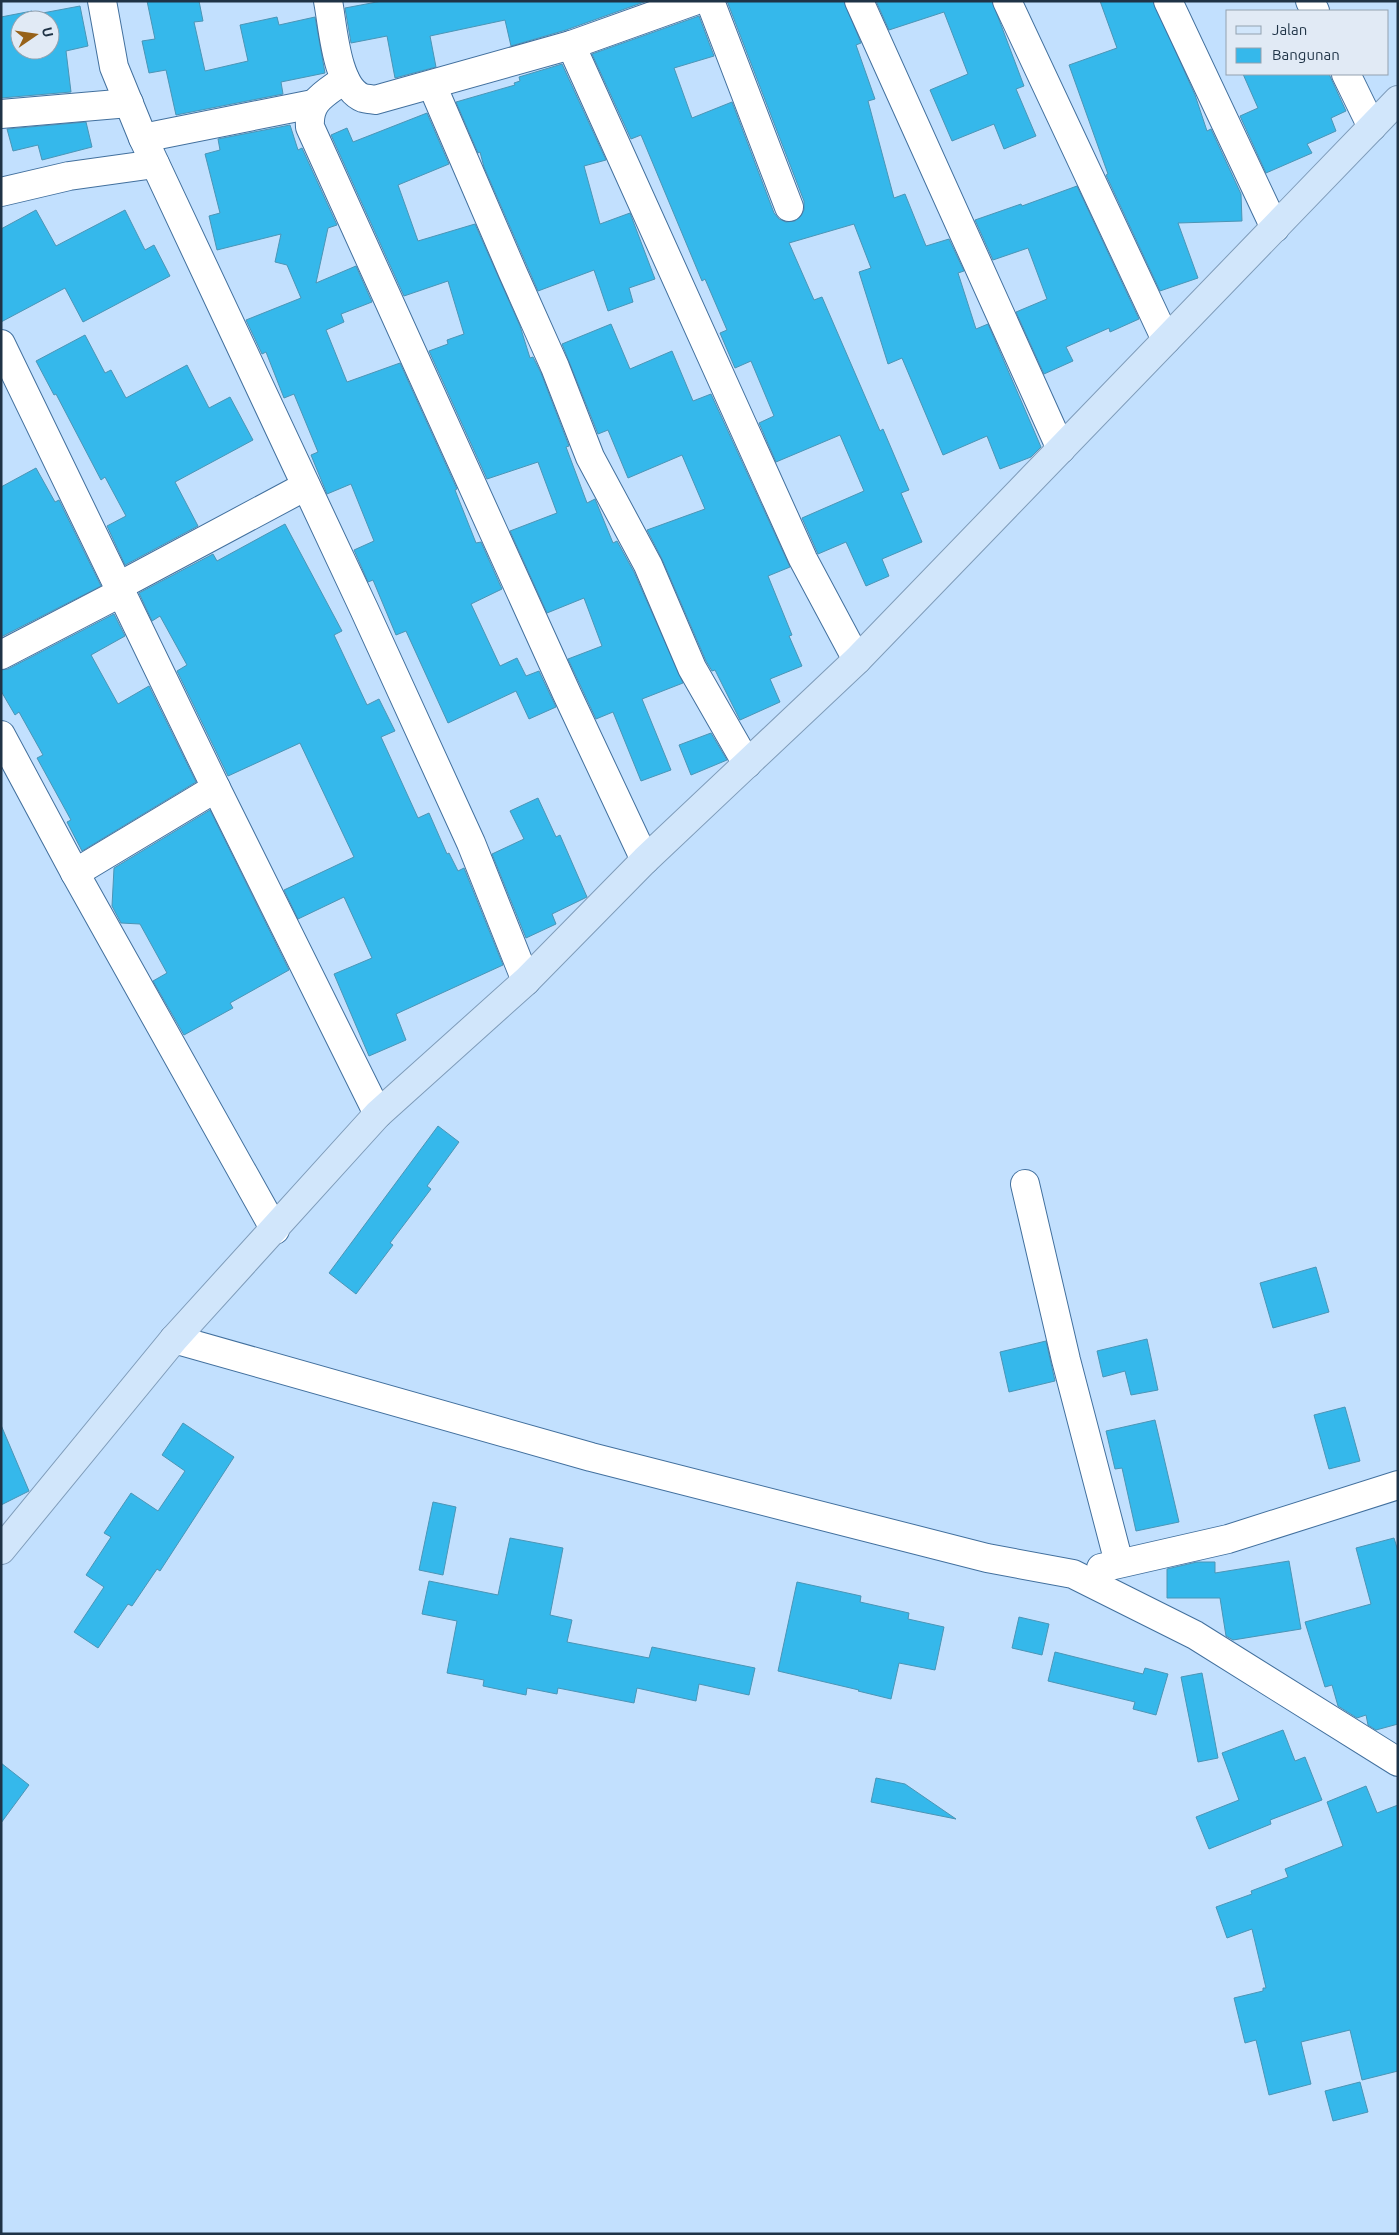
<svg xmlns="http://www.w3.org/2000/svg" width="1399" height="2235" viewBox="0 0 1399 2235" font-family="Ubuntu,sans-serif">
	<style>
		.building { fill: #35b8eb; stroke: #4b95b6; fill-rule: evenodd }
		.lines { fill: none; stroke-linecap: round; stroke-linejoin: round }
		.street-casing { stroke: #42709e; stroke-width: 30 }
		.primary-casing { stroke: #7f9cba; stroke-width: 30 }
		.street { stroke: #fff; stroke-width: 28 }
		.primary { stroke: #d1e6fb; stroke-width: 28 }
	</style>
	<rect width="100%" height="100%" fill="#c2e0fe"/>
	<!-- building -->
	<g class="building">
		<path d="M 147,1 L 199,1 L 203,21 L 194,22 L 205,71 L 248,61 L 240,25 L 277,17 L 279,25 L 315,17 L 325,73 L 281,82 L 283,94 L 176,115 L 166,70 L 149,73 L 142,41 L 155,39 Z"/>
		<path d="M 382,1 L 647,1 L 566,30 L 511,46 L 505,20 L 430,36 L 436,67 L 395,78 L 387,36 L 351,43 L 350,37 L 345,8 Z"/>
		<path d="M 727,1 L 844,1 L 861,43 L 856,45 L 875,99 L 868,101 L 894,198 L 905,194 L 926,246 L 949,239 L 964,271 L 958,273 L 976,329 L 988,324 L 1041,447 L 1031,457 L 1000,469 L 987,436 L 943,455 L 902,358 L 888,364 L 859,272 L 871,268 L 854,224 L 789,243 L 814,300 L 822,297 L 880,431 L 883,429 L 909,490 L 901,493 L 922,542 L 882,559 L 889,576 L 866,586 L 846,542 L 818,554 L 802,518 L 864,491 L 840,435 L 776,462 L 759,423 L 774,416 L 751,361 L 735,368 L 720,333 L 727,330 L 705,279 L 702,281 L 641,135 L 631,139 L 592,54 L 699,16 L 714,56 L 674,68 L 692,118 L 732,102 L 774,213 L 779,219 L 786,222 L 795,221 L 801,216 L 804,210 L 804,201 Z"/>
		<path d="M 876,1 L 992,1 L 1024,86 L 1016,89 L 1036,136 L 1004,149 L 994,124 L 952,141 L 930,90 L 968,74 L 944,12 L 889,30 Z"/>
		<path d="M 1100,1 L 1153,1 L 1195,95 L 1207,131 L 1211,129 L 1241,194 L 1242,221 L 1178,223 L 1198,278 L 1160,291 L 1106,175 L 1108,174 L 1069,65 L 1117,48 Z"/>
		<path d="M 80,6 L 88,46 L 66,51 L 71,92 L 1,98 L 1,17 L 32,11 L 32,15 ZM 20,20 L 50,20 L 50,50 L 20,50 Z"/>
		<path d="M 562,64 L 606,160 L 584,166 L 600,224 L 630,213 L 655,279 L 629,288 L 633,302 L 608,311 L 594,270 L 538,291 L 484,167 L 480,152 L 478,153 L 456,102 L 515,85 L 514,83 L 520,81 L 519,77 Z"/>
		<path d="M 1243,74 L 1329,74 L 1346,111 L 1331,118 L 1336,131 L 1307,144 L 1312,153 L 1266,173 L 1240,116 L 1258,108 Z"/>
		<path d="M 427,113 L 449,164 L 398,185 L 418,241 L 475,224 L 520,326 L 530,358 L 533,357 L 541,373 L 569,446 L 566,447 L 587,503 L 595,499 L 613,543 L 617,541 L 634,572 L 683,683 L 642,699 L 671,770 L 641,781 L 613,712 L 596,719 L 568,659 L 602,646 L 584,598 L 547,613 L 510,531 L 557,513 L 538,462 L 487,479 L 429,351 L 448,344 L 447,340 L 464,334 L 448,281 L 404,296 L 331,135 L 347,128 L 353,142 Z"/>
		<path d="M 86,122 L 92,147 L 42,160 L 38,145 L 13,151 L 7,129 Z"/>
		<path d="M 290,125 L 298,150 L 302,148 L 337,225 L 328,228 L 316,283 L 356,266 L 372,302 L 341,314 L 344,322 L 326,330 L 347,382 L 400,363 L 457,489 L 455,490 L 476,543 L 481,542 L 502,589 L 471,604 L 500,666 L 517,658 L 526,676 L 539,671 L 556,707 L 529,719 L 516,691 L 448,723 L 406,631 L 396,635 L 373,580 L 368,582 L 354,550 L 374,541 L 351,484 L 327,494 L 311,455 L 318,452 L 294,394 L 284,398 L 266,352 L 262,354 L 246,320 L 301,298 L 287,265 L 275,262 L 281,234 L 217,250 L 209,216 L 220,213 L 205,154 L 220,150 L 218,139 Z"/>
		<path d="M 1077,186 L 1139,319 L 1110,332 L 1109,328 L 1066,347 L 1073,361 L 1044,374 L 1016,312 L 1047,299 L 1028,248 L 993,260 L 975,220 L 1021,204 L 1022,206 Z"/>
		<path d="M 36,210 L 56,246 L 125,210 L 145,250 L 154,245 L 170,276 L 83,322 L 65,288 L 1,322 L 1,229 Z"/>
		<path d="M 611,324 L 630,369 L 672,351 L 693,401 L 711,394 L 790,567 L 768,576 L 792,635 L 789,636 L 802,666 L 770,679 L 780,702 L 740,720 L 715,670 L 712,671 L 706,661 L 662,559 L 647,530 L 705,509 L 682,455 L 628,478 L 608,430 L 598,434 L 562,344 Z"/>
		<path d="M 85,335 L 105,373 L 111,370 L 126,398 L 187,365 L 209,408 L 230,397 L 253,440 L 175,482 L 198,526 L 125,565 L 107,526 L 126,516 L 105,477 L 101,480 L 56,394 L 54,395 L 36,361 Z"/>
		<path d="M 36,468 L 55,502 L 59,500 L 101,586 L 1,637 L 1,487 Z"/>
		<path d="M 285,524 L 342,631 L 334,635 L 367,705 L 379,699 L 395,731 L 381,737 L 418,818 L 429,813 L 447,854 L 449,853 L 458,871 L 464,868 L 503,965 L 396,1014 L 406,1040 L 369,1056 L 334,974 L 372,958 L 344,897 L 298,919 L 284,890 L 354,857 L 300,743 L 228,776 L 177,671 L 187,665 L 160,616 L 152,621 L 139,593 L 213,554 L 217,561 Z"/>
		<path d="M 114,614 L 125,636 L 91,655 L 118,704 L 149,686 L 196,782 L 82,851 L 67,822 L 71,820 L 37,758 L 43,755 L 19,712 L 15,715 L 1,691 L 1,670 L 8,669 Z"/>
		<path d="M 711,733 L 727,760 L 691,775 L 679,745 Z"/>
		<path d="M 538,798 L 556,837 L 560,835 L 587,897 L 552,914 L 556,924 L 526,938 L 492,854 L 524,839 L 510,811 Z"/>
		<path d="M 210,810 L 289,970 L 230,1003 L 233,1008 L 184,1035 L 153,981 L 167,973 L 140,924 L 121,923 L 112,906 L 114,868 Z"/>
		<path d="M 438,1126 L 459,1142 L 427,1186 L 431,1189 L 390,1243 L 393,1245 L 356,1294 L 329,1273 Z"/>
		<path d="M 1316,1267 L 1329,1312 L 1273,1328 L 1260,1283 Z"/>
		<path d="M 1147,1339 L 1158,1390 L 1131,1395 L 1125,1371 L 1103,1377 L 1097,1351 Z"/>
		<path d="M 1046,1341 L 1055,1381 L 1009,1392 L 1000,1352 Z"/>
		<path d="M 1345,1407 L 1360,1461 L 1329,1469 L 1314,1415 Z"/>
		<path d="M 1155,1420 L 1179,1522 L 1136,1531 L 1122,1468 L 1115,1469 L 1106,1431 Z"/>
		<path d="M 183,1423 L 234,1457 L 160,1571 L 157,1569 L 132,1606 L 128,1604 L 98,1648 L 74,1632 L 104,1587 L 86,1575 L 111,1537 L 104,1533 L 131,1493 L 158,1511 L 185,1471 L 162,1455 Z"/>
		<path d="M 1,1425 L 29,1491 L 1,1505 Z"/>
		<path d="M 433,1502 L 456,1507 L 443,1575 L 419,1570 Z"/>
		<path d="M 510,1538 L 563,1548 L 550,1615 L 572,1620 L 567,1642 L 649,1658 L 652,1647 L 755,1668 L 749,1695 L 699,1684 L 696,1701 L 637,1688 L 634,1703 L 558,1688 L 557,1694 L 527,1688 L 526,1695 L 483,1686 L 484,1680 L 447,1673 L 457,1621 L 422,1614 L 429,1581 L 498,1595 Z"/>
		<path d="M 1394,1538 L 1398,1551 L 1398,1724 L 1376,1730 L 1368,1725 L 1366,1715 L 1357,1718 L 1338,1706 L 1332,1685 L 1325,1687 L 1305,1622 L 1371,1604 L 1356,1548 Z"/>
		<path d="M 1289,1561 L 1301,1629 L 1233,1640 L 1226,1636 L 1220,1598 L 1167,1598 L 1167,1569 L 1197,1562 L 1215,1562 L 1215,1573 Z"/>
		<path d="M 797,1582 L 861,1596 L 860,1602 L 909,1613 L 908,1619 L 944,1627 L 935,1670 L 899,1663 L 891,1699 L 858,1691 L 859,1690 L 778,1671 Z"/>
		<path d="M 1019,1617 L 1049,1624 L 1042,1655 L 1012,1648 Z"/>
		<path d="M 1055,1652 L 1143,1674 L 1145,1668 L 1168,1674 L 1156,1715 L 1133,1709 L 1135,1702 L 1048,1681 Z"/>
		<path d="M 1202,1673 L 1218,1758 L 1198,1762 L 1181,1677 Z"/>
		<path d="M 1283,1730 L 1295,1761 L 1305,1757 L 1322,1800 L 1270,1820 L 1271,1824 L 1209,1849 L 1196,1817 L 1239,1800 L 1222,1753 Z"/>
		<path d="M 1,1763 L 29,1785 L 1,1823 Z"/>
		<path d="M 876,1778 L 905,1784 L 956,1819 L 871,1802 Z"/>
		<path d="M 1366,1786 L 1377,1813 L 1398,1805 L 1398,2071 L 1362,2080 L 1350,2030 L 1301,2042 L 1311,2084 L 1269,2095 L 1256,2040 L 1245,2043 L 1234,1998 L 1263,1991 L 1263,1988 L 1266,1988 L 1252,1929 L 1227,1938 L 1216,1907 L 1252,1894 L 1251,1891 L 1288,1877 L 1285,1869 L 1343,1846 L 1327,1802 Z"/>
		<path d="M 1360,2082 L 1368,2112 L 1333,2121 L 1325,2091 Z"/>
	</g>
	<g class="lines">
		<!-- street casing -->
		<g class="street-casing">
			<g id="street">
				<path d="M 102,1 L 114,67 L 143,138 L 364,609 L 471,843 L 526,981"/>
				<path d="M 328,1 C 333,26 336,88 363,98 C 367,99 371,99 375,100 L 571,45 L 694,1"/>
				<path d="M 710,1 L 789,207"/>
				<path d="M 859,1 L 1061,449"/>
				<path d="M 1007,1 L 1166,340"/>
				<path d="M 1168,1 L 1275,228"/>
				<path d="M 1310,1 L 1315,11"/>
				<path d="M 571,45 L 803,559 L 857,660"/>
				<path d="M 1346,74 L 1372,127"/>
				<path d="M 345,79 C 325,94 308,100 310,127 L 567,694 L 645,860"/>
				<path d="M 432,85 L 513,273 L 555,367 L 590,457 L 648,565 L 692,668 L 747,764"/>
				<path d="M 1,114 L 129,103"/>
				<path d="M 143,138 L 313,104"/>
				<path d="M 1,192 L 69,176 L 155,164"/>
				<path d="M 1,344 L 216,788 L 378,1114"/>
				<path d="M 119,586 L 306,486"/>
				<path d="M 1,655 L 122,592"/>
				<path d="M 1,735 L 75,873 L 275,1230"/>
				<path d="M 75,873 L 216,788"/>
				<path d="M 1025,1184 L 1066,1360 L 1119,1563"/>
				<path d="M 174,1339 L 591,1457 L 987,1558 L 1073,1574 L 1195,1635 L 1398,1762"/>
				<path d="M 1101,1568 L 1228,1539 L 1398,1485"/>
			</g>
		</g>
		<!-- primary casing -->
		<g class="primary-casing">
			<path id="primary" d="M 1,1550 L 174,1339 L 378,1114 L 526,981 L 645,860 L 857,660 L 1398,100"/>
		</g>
		<!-- street -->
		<use href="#street" class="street"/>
		<!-- primary -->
		<use href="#primary" class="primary"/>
	</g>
	<!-- border -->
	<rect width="1399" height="2235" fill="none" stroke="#1f3346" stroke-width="5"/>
	<!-- legend -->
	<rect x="1226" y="10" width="162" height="65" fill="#e1eaf5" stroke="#93a1af"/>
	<rect x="1236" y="26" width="25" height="8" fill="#d1e6fb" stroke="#93a1af"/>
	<text x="1272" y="35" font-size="15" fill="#1f3346">Jalan</text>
	<rect x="1236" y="48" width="25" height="15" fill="#35b8eb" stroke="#93a1af"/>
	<text x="1272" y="60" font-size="15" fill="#1f3346">Bangunan</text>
	<!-- north arrow -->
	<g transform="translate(35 35) rotate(77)"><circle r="24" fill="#e1eaf5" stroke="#93a1af"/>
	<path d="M0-4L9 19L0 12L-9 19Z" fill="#976219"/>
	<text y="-8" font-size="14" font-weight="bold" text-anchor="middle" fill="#1f3346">U</text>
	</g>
</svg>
